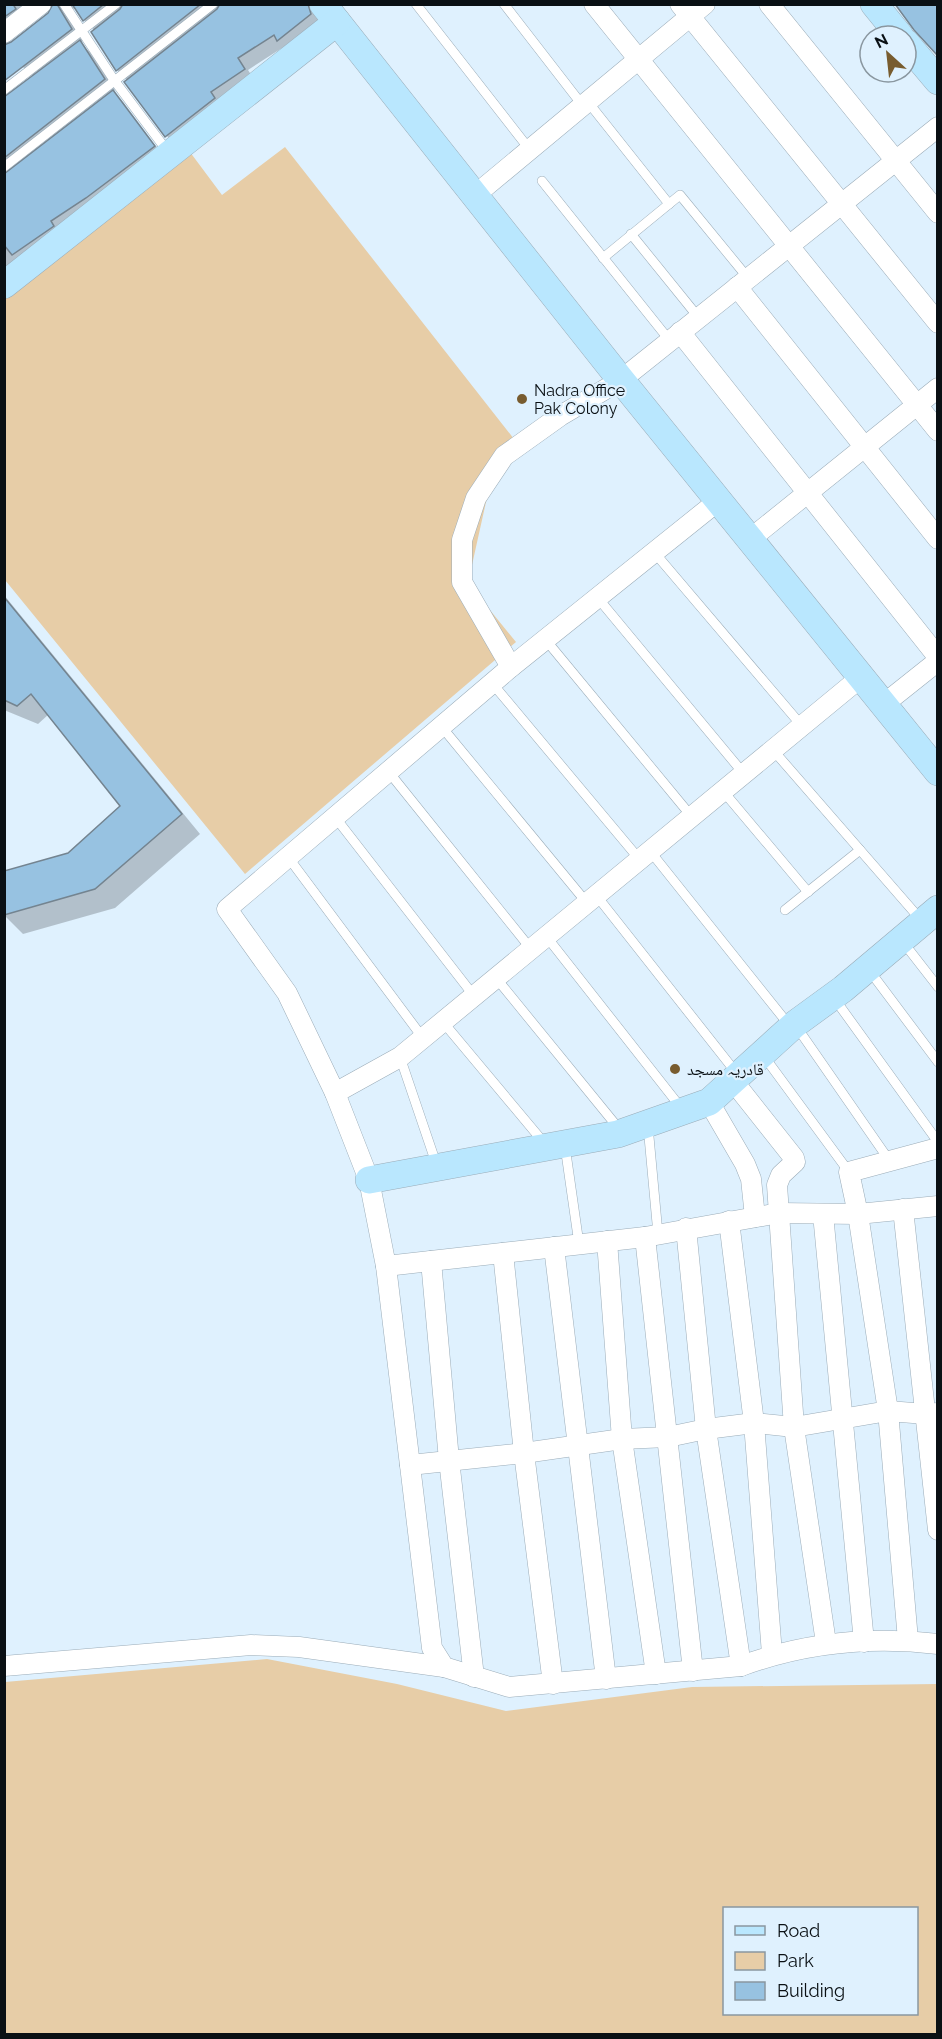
<svg xmlns="http://www.w3.org/2000/svg" width="942" height="2039" viewBox="0 0 942 2039" font-family="Raleway,'Noto Naskh Arabic',sans-serif">
	<style>
		.green { fill: #e7cda7; fill-rule: evenodd }
		.shadow { fill: #0003 }
		.building { fill: #97c2e1; stroke: #748490; stroke-width: 1.5 }
		.lines { fill: none; stroke-linecap: round; stroke-linejoin: round }
		.lane-casing { stroke: #9bacb8; stroke-width: 10 }
		.street-casing { stroke: #9bacb8; stroke-width: 21 }
		.secondary-casing { stroke: #9bacb8; stroke-width: 28 }
		.lane { stroke: #fff; stroke-width: 9 }
		.street { stroke: #fff; stroke-width: 20 }
		.secondary { stroke: #b9e7fe; stroke-width: 27 }
		.poi-dot { fill: #785c2f; stroke: #dff1fe; stroke-width: 2 }
		.labels { text-anchor: middle; dominant-baseline: central; stroke-width: 4.5; stroke-linejoin: round; paint-order: stroke }
		.poi-label { font-size: 16px; fill: #0a1014; stroke: #dff1fe; text-anchor: start }
	</style>
	<rect width="100%" height="100%" fill="#dff1fe"/>
	<!-- green -->
	<g class="green">
		<path d="M 285,147 L 514,439 L 486,502 L 468,583 L 516,642 L 245,874 L 5,580 L 4,299 L 187,148 L 222,195 Z"/>
		<path d="M 267,1659 L 397,1684 L 506,1711 L 692,1687 L 937,1684 L 937,2034 L 5,2034 L 5,1682 ZM 724,1908 L 916,1908 L 916,2014 L 724,2014 Z"/>
	</g>
	<!-- shadow -->
	<g class="shadow">
		<path d="M 4,4 L 51,4 L 46,5 L 4,37 Z"/>
		<path d="M 54,4 L 311,4 L 318,20 L 285,46 L 248,70 L 255,81 L 178,148 L 167,136 L 126,82 L 128,81 L 117,70 L 93,32 L 95,31 L 84,20 L 77,8 L 72,9 L 69,13 L 69,20 L 83,41 L 80,43 L 90,52 L 115,90 L 113,92 L 123,102 L 164,157 L 4,282 L 4,86 L 11,94 L 34,78 L 23,67 L 8,46 L 50,14 Z"/>
		<path d="M 4,595 L 200,834 L 115,908 L 23,934 L 4,915 L 4,873 L 68,855 L 122,806 L 49,714 L 38,724 L 4,710 Z"/>
	</g>
	<!-- building -->
	<g class="building">
		<path d="M 4,4 L 13,4 L 16,9 L 4,17 Z"/>
		<path d="M 53,4 L 57,4 L 72,29 L 4,81 L 4,45 L 11,42 L 48,13 Z"/>
		<path d="M 72,4 L 104,4 L 83,21 Z"/>
		<path d="M 123,4 L 201,4 L 116,71 L 91,32 L 120,9 Z"/>
		<path d="M 220,4 L 308,4 L 311,14 L 277,41 L 274,35 L 238,58 L 245,69 L 211,92 L 215,98 L 165,137 L 124,82 L 217,9 Z"/>
		<path d="M 895,4 L 938,4 L 938,56 L 914,30 Z"/>
		<path d="M 80,40 L 105,79 L 4,158 L 4,97 Z"/>
		<path d="M 113,90 L 155,146 L 86,198 L 51,221 L 54,226 L 12,255 L 4,245 L 4,174 Z"/>
		<path d="M 4,597 L 182,814 L 95,889 L 4,915 L 4,871 L 68,853 L 120,806 L 31,694 L 17,706 L 4,700 Z"/>
	</g>
	<g class="lines">
		<!-- lane casing -->
		<g class="lane-casing">
			<g id="lane">
				<path d="M 64,4 L 114,80 L 168,152"/>
				<path d="M 416,4 L 530,150"/>
				<path d="M 504,4 L 583,106"/>
				<path d="M 4,90 L 116,4"/>
				<path d="M 588,102 L 669,204"/>
				<path d="M 4,167 L 213,4"/>
				<path d="M 542,181 L 670,341"/>
				<path d="M 631,234 L 699,318"/>
				<path d="M 603,258 L 680,195 L 748,278"/>
				<path d="M 654,552 L 802,726"/>
				<path d="M 597,597 L 744,774"/>
				<path d="M 545,639 L 692,817"/>
				<path d="M 492,683 L 640,860"/>
				<path d="M 441,726 L 587,903"/>
				<path d="M 773,750 L 921,920"/>
				<path d="M 388,771 L 531,949"/>
				<path d="M 723,791 L 808,892"/>
				<path d="M 335,817 L 474,996"/>
				<path d="M 650,851 L 789,1025"/>
				<path d="M 288,857 L 423,1038"/>
				<path d="M 596,895 L 738,1075"/>
				<path d="M 785,910 L 860,850"/>
				<path d="M 546,936 L 682,1109"/>
				<path d="M 903,942 L 938,987"/>
				<path d="M 869,970 L 938,1062"/>
				<path d="M 496,978 L 620,1130"/>
				<path d="M 834,998 L 938,1142"/>
				<path d="M 443,1022 L 545,1144"/>
				<path d="M 796,1026 L 889,1160"/>
				<path d="M 763,1055 L 849,1172"/>
				<path d="M 400,1057 L 437,1166"/>
				<path d="M 648,1126 L 658,1234"/>
				<path d="M 565,1146 L 579,1244"/>
			</g>
		</g>
		<!-- street casing -->
		<g class="street-casing">
			<g id="street">
				<path d="M 594,4 L 938,431"/>
				<path d="M 680,4 L 938,323"/>
				<path d="M 769,4 L 938,213"/>
				<path d="M 4,33 L 41,4"/>
				<path d="M 474,196 L 705,4"/>
				<path d="M 737,287 L 938,539"/>
				<path d="M 680,332 L 938,657"/>
				<path d="M 718,501 L 511,667 L 227,909 L 287,993 L 335,1093 L 369,1180 L 386,1266 L 432,1648 L 444,1667 L 509,1687 L 741,1666 C 804,1643 871,1636 938,1644"/>
				<path d="M 749,540 L 938,388"/>
				<path d="M 511,667 L 462,582 L 462,540 L 476,498 L 504,456 L 560,416 L 621,380 L 938,127"/>
				<path d="M 884,704 L 938,661"/>
				<path d="M 733,1081 L 794,1158 L 795,1162 L 781,1175 L 777,1185 L 794,1427 L 826,1643"/>
				<path d="M 335,1093 L 400,1057 L 860,678"/>
				<path d="M 709,1102 L 745,1164 L 751,1179 L 755,1217"/>
				<path d="M 903,1209 L 938,1530"/>
				<path d="M 823,1214 L 864,1642"/>
				<path d="M 729,1221 L 754,1423 L 772,1654"/>
				<path d="M 686,1228 L 706,1429 L 741,1666"/>
				<path d="M 645,1237 L 693,1671"/>
				<path d="M 607,1241 L 622,1439 L 656,1674"/>
				<path d="M 554,1247 L 606,1679"/>
				<path d="M 503,1253 L 524,1453 L 553,1684"/>
				<path d="M 431,1261 L 449,1460 L 474,1677"/>
				<path d="M 386,1266 L 645,1237 L 779,1213 L 858,1214 L 938,1206"/>
				<path d="M 410,1465 L 524,1453 L 622,1439 L 668,1437 L 706,1429 L 754,1423 L 794,1427 L 888,1411 L 926,1414 L 938,1413"/>
				<path d="M 908,1640 L 888,1411 L 858,1214 L 849,1172 L 938,1148"/>
				<path d="M 4,1666 L 251,1645 L 299,1647 L 444,1667"/>
			</g>
		</g>
		<!-- secondary casing -->
		<g class="secondary-casing">
			<g id="secondary">
				<path d="M 323,4 L 621,380 L 938,772"/>
				<path d="M 874,4 L 900,36"/>
				<path d="M 906,43 L 938,81"/>
				<path d="M 4,285 L 337,22"/>
				<path d="M 369,1180 L 618,1134 L 709,1102 L 795,1024 L 843,989 L 938,909"/>
			</g>
		</g>
		<!-- lane -->
		<use href="#lane" class="lane"/>
		<!-- street -->
		<use href="#street" class="street"/>
		<!-- secondary -->
		<use href="#secondary" class="secondary"/>
	</g>
	<!-- markers -->
	<g class="poi-dot">
		<circle cx="522" cy="399" r="6"/>
		<circle cx="675" cy="1069" r="6"/>
	</g>
	<g class="labels">
		<!-- poi labels -->
		<g class="poi-label">
			<text x="534" y="390">Nadra Office<tspan x="534" dy="18">Pak Colony</tspan></text>
			<text x="687" y="1069">قادریہ مسجد</text>
		</g>
	</g>
	<!-- border -->
	<rect width="942" height="2039" fill="none" stroke="#0a1014" stroke-width="12"/>
	<!-- legend -->
	<rect x="723" y="1907" width="195" height="108" fill="#dff1fe" stroke="#8a97a0" stroke-width="1.5"/>
	<rect x="735" y="1926" width="30" height="9" fill="#b9e7fe" stroke="#8a97a0" stroke-width="1.5"/>
	<text x="777" y="1937" font-size="18" fill="#0a1014">Road</text>
	<rect x="735" y="1952" width="30" height="18" fill="#e7cda7" stroke="#8a97a0" stroke-width="1.5"/>
	<text x="777" y="1967" font-size="18" fill="#0a1014">Park</text>
	<rect x="735" y="1982" width="30" height="18" fill="#97c2e1" stroke="#8a97a0" stroke-width="1.5"/>
	<text x="777" y="1997" font-size="18" fill="#0a1014">Building</text>
	<!-- north arrow -->
	<g transform="translate(888 54) rotate(333)"><circle r="28" fill="#dff1fe" stroke="#8a97a0" stroke-width="1.5"/>
	<path d="M0-4.5L10 22L0 15L-10 22Z" fill="#785c2f"/>
	<text y="-9" font-size="16" font-weight="bold" text-anchor="middle" fill="#0a1014">N</text>
	</g>
</svg>
